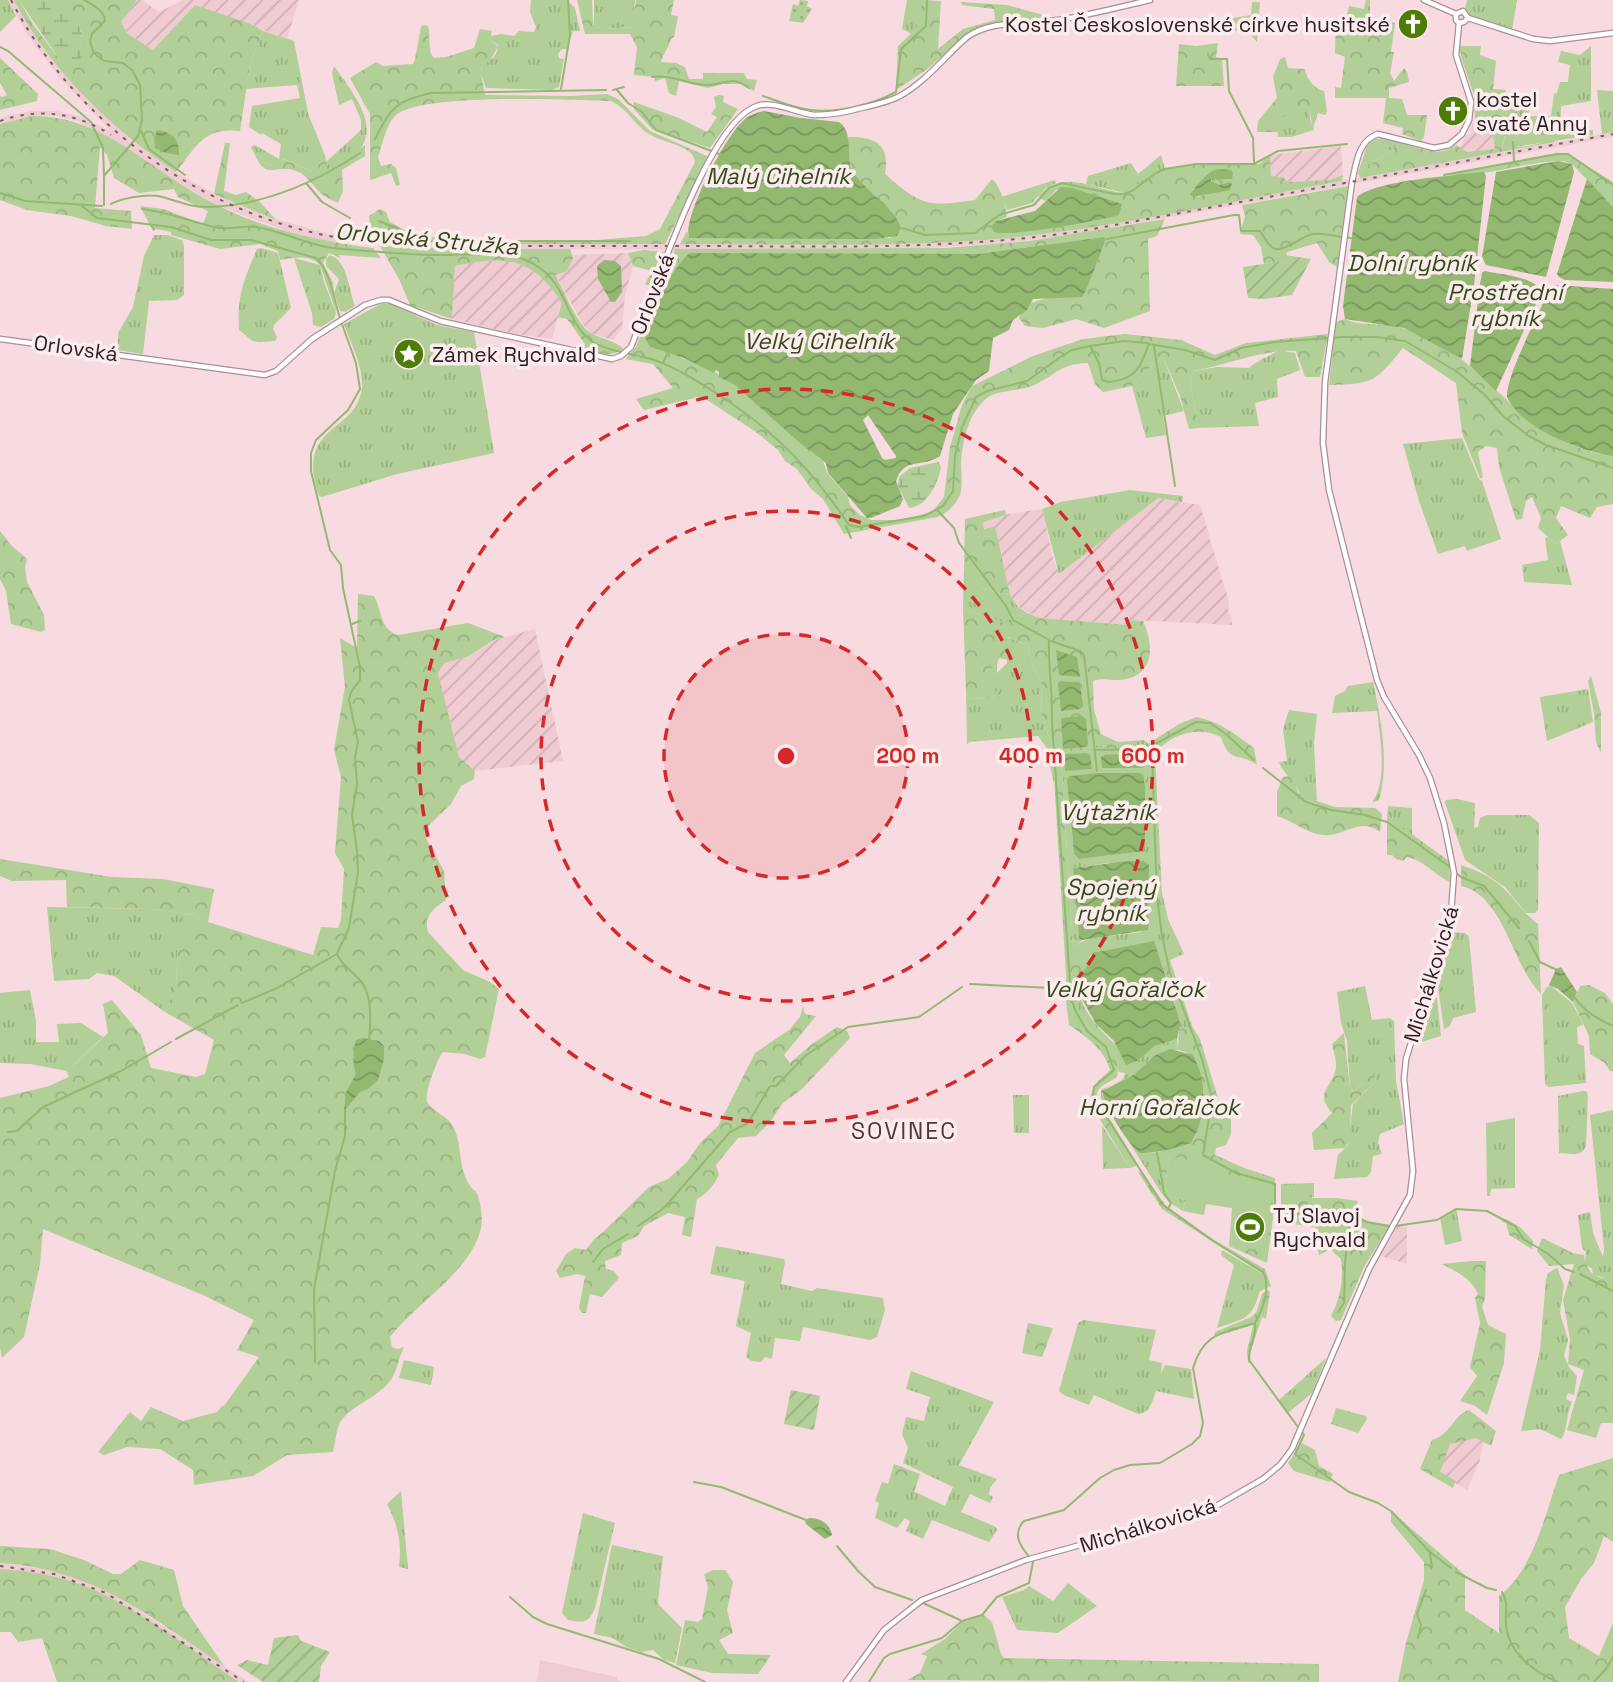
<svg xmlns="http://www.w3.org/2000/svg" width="1613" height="1682" viewBox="0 0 1613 1682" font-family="'Space Grotesk',sans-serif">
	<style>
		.built { fill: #f0ccd2 }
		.industrial { fill: url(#industrial-furrows) }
		.grass { fill: url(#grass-tufts); fill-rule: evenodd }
		.forest { fill: url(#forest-crowns); fill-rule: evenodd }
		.wetland { fill: url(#wetland-marsh) }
		.park { fill: url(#park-dots) }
		.garden { fill: url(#garden-furrows) }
		.pitch { fill: #b1cf96 }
		.water { fill: url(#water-waves); fill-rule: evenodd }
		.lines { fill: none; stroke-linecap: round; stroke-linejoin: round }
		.stream { stroke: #93b971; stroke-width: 2 }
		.tertiary-casing { stroke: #a98f94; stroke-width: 7 }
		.secondary-casing { stroke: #a98f94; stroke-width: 7 }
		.tertiary { stroke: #fff; stroke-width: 4.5 }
		.secondary { stroke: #fff; stroke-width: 4.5 }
		.rail { stroke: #726164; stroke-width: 2; stroke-dasharray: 3.5 7; stroke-linecap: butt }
		.secondary-bridge-casing { stroke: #a98f94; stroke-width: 7; stroke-linecap: butt }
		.secondary-bridge { stroke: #fff; stroke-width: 4.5 }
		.ring { fill: none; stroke: #d62828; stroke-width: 3.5; stroke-dasharray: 12 9 }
		.labels { text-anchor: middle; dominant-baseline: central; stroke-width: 7; stroke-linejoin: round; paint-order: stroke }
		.poi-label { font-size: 21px; fill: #2c2123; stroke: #fdecee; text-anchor: start }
		.street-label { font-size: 21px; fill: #2c2123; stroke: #fdecee }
		.water-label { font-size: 23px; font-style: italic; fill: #324b18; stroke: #fdecee }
		.neighbourhood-label { font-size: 23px; letter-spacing: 2px; fill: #4d373b; stroke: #fdecee }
		.centre { fill: #d62828; stroke: #fdecee; stroke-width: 3.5 }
		.ring-label { font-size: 21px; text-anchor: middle; font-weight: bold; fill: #d62828; stroke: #fdecee; stroke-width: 7; stroke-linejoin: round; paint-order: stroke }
	</style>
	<defs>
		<pattern id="industrial-furrows" width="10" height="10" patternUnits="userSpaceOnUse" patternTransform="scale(1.75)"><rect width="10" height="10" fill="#f0ccd2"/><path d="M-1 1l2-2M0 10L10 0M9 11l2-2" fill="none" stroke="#ceafb4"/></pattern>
		<pattern id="grass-tufts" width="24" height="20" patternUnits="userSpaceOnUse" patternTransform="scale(1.75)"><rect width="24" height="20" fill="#b1cf96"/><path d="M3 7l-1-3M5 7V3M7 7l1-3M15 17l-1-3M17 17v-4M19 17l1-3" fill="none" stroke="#98b181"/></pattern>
		<pattern id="forest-crowns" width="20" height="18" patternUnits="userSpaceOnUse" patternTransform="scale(1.75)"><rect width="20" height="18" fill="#b1cf96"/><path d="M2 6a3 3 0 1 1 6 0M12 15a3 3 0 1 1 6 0" fill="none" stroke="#98b181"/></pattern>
		<pattern id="wetland-marsh" width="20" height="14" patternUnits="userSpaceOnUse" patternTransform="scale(1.75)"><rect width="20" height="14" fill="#b1cf96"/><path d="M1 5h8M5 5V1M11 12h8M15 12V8" fill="none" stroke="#98b181"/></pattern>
		<pattern id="park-dots" width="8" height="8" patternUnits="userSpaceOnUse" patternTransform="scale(1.75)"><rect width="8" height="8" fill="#b1cf96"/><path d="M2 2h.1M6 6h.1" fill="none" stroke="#98b181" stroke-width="1.8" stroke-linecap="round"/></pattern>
		<pattern id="garden-furrows" width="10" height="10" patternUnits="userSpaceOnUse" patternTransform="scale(1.75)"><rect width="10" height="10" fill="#b1cf96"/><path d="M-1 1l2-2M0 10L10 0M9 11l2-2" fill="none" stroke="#98b181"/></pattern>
		<pattern id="water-waves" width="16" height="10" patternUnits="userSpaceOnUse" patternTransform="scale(1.75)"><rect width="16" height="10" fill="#93b971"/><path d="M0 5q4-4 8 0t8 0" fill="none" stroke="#78965c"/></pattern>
	</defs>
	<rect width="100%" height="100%" fill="#f7dbe0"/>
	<!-- built -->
	<g class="built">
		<path d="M 8,0 L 14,0 L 48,54 L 87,100 L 132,141 L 176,172 L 218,196 L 271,218 L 330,234 L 374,240 L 462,244 L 896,244 L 981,240 L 1081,228 L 1613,132 L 1613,137 L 1082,233 L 1007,243 L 896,250 L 462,249 L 324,242 L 296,235 L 214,204 L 171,179 L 113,139 L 77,121 L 56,116 L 32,116 L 0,124 L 0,118 L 9,115 L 32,111 L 56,111 L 79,116 L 111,131 L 58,76 L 27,34 Z"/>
		<path d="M 0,1563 L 55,1571 L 108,1590 L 249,1682 L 239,1682 L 105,1595 L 54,1576 L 0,1569 Z"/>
		<path d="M 540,1660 L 617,1677 L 617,1680 L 624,1682 L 537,1682 Z"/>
	</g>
	<!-- industrial -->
	<g class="industrial">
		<path d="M 137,0 L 142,0 L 159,12 L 183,0 L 299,0 L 287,39 L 195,5 L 153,50 L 127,33 L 121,22 Z"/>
		<path d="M 1471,123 L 1486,124 L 1493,135 L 1495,149 L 1467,152 L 1460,148 L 1466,135 L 1470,135 Z"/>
		<path d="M 1341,146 L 1343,175 L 1330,180 L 1287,182 L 1271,176 L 1270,155 Z"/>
		<path d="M 628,253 L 633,266 L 625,296 L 622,329 L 613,340 L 590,333 L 583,324 L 555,274 L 567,271 L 573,258 L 572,255 Z"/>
		<path d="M 483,260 L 510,261 L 526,266 L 546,280 L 562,303 L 552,339 L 516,334 L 452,319 L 455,266 Z"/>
		<path d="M 1158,498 L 1200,505 L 1229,602 L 1228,612 L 1231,615 L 1232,625 L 1132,620 L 1128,625 L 1040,618 L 1022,610 L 1014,601 L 1010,595 L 995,527 L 984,529 L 983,521 L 1008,514 L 1042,509 L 1053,559 L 1059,574 Z"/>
		<path d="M 535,629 L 563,761 L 475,771 L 459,757 L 438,673 L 443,663 L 467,657 L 495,640 Z"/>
		<path d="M 1398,1226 L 1407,1227 L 1407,1264 L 1381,1256 Z"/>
		<path d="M 1485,1437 L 1479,1463 L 1467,1490 L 1436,1471 L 1438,1442 Z"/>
	</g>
	<!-- grass -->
	<g class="grass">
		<path d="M 0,0 L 8,0 L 16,16 L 0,32 Z"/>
		<path d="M 531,0 L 567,0 L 575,8 L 580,31 L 573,31 L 567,49 L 562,49 L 558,54 L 559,58 L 564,59 L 559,87 L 552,90 L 486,88 L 481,74 L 482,64 C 492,60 497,57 498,45 L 490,40 L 491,36 L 501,34 L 514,36 L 519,31 L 534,32 L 536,27 L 530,12 Z"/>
		<path d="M 594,0 L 635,0 L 633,27 L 603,29 L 594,27 Z"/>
		<path d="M 907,0 L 922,0 L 920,22 L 912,34 L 902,29 Z"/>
		<path d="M 1467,0 L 1517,0 L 1512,30 L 1470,16 L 1465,9 Z"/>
		<path d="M 263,31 L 294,41 L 308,113 L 326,158 L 311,171 L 284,159 L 272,166 L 263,162 L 262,157 L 255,155 L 251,147 L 255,145 L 279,159 L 281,144 L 262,133 L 261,135 L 249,127 L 252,106 L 300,98 L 297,85 L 246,89 L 250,64 Z"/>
		<path d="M 1591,46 L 1591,101 L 1561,106 L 1560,133 L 1593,130 L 1593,135 L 1502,149 L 1508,123 L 1505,103 L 1529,105 L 1529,116 L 1551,116 L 1554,94 L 1557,93 L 1560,82 L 1568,82 L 1570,65 L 1558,62 L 1561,51 L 1580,55 Z"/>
		<path d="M 334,66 C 364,107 393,146 326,170 L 326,162 L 361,130 L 361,120 L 352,99 L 339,105 L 332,73 Z"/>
		<path d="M 1597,90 L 1613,91 L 1613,132 L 1602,134 Z"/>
		<path d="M 1309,103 L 1310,119 L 1314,130 L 1291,137 L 1278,137 L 1277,119 Z"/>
		<path d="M 1383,138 L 1401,143 L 1358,173 L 1367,146 L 1374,139 Z"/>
		<path d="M 1161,155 L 1165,169 L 1155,173 L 1125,193 L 1086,184 L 1088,176 L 1131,163 L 1138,174 Z"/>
		<path d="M 1055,180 L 1056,183 L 1045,189 L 1032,203 L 1007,210 L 1001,197 Z"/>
		<path d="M 154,235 L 167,235 L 182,240 L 184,246 L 184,295 L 177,300 L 149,301 L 143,354 L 118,350 L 118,333 L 133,307 L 144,256 Z"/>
		<path d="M 261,248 L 278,253 L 291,308 L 274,325 L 273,329 L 277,337 L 275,341 C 250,343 257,344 239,330 C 237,294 244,280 257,249 Z"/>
		<path d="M 330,255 C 348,261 349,291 355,306 L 345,312 L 340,311 L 334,293 L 339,279 L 326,266 L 326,259 Z"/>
		<path d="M 294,258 L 320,265 L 324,282 L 336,313 L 334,319 L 321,327 L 313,325 L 312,313 Z"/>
		<path d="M 380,304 L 391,304 L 437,325 L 474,332 L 494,453 L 397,474 L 322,497 L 319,496 C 294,422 359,434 362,386 C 363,365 350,342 344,324 Z"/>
		<path d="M 1279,350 L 1295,353 L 1300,370 L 1277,379 L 1278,397 L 1255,403 L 1259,426 L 1198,428 L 1190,381 L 1193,371 L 1218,367 L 1249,368 C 1259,359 1269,357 1279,350 Z"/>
		<path d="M 1163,357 L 1184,411 L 1163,416 L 1166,435 L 1146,438 L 1132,386 L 1152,365 Z"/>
		<path d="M 1462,438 L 1479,479 L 1482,481 L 1501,539 L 1467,551 L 1465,546 L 1438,554 L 1419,501 L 1403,444 Z"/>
		<path d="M 1130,490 L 1183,496 L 1182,502 L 1158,498 L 1059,574 L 1042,509 L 1061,502 Z"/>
		<path d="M 1548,537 L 1556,544 L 1560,541 L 1572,585 L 1524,582 L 1522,565 L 1548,560 L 1545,538 Z"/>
		<path d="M 964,569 L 983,589 L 1010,595 L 1018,607 L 1027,613 L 1002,622 L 963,608 Z"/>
		<path d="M 1006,637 L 1028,645 L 1031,662 L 1041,681 L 1042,717 L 1051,742 L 1055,770 L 1054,784 L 1046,747 L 1038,736 L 969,742 L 967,745 L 966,692 L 970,699 L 991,698 L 996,695 L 986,672 L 997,665 L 997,673 L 1007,663 Z"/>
		<path d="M 1373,682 C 1381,718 1389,761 1380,797 L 1378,801 L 1372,802 C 1388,783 1380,735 1377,711 L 1332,713 L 1335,696 L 1345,691 L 1348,686 Z"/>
		<path d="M 1588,689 L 1593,722 L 1547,741 L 1540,697 Z"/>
		<path d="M 1289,710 L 1317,714 L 1314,743 L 1317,804 L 1301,797 C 1295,780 1283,774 1279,762 L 1287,761 L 1283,729 Z"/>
		<path d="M 1144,740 L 1157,751 L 1155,754 L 1162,893 L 1168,919 L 1184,954 L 1170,960 L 1192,1026 L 1179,1029 L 1175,1004 L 1161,962 L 1091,955 C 1087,967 1079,980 1080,993 C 1083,1018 1117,1048 1137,1061 L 1155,1046 L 1177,1039 L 1178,1050 C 1158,1049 1150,1065 1135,1074 C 1124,1081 1107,1083 1102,1094 L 1136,1149 L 1147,1153 L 1158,1152 L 1161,1184 L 1165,1185 L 1170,1197 L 1185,1200 L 1183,1211 L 1169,1202 L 1162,1194 L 1101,1098 L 1101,1090 L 1123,1079 L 1125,1073 L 1119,1072 C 1115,1063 1112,1050 1106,1042 C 1101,1037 1093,1034 1089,1028 C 1076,1011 1069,987 1079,968 C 1092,943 1087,947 1115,942 L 1110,936 L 1141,932 L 1148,910 L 1148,879 L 1108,863 L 1073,868 L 1079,938 L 1082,940 L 1073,948 L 1061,757 L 1064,756 L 1065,771 L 1091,768 L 1085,753 L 1070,754 L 1098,745 L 1117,751 L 1118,742 ZM 1098,773 L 1139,773 L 1145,786 L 1144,851 L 1079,859 L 1074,854 L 1071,821 Z"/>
		<path d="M 1457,799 L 1475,803 L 1474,828 L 1478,827 L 1480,818 L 1487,815 L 1529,815 L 1539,823 L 1538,910 L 1535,913 L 1526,913 L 1505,887 L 1465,860 L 1445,803 L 1446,800 Z"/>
		<path d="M 1388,806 L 1412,808 L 1412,836 L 1387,816 Z"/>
		<path d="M 47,907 L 152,909 L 195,915 L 199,919 L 178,947 L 176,987 L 165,1012 L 114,976 L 97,973 L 89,979 L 54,981 Z"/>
		<path d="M 1451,932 L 1465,933 L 1469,937 L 1476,1012 L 1453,1018 L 1450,1026 L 1444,1029 L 1437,980 Z"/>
		<path d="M 1365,986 L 1372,1020 L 1390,1018 L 1394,1021 L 1396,1081 L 1404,1124 L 1380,1134 L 1378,1143 L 1382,1154 L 1373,1156 L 1371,1172 L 1367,1177 L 1334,1179 L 1338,1155 L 1348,1145 L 1353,1104 L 1376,1081 L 1372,1069 L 1364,1083 L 1354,1091 L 1350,1089 L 1347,1041 L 1341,1023 L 1337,992 Z"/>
		<path d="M 1551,986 L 1572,1003 L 1582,1022 L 1583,1025 L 1577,1027 L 1578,1044 L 1584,1046 L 1586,1083 L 1549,1087 L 1545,1084 L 1542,995 L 1547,987 Z"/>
		<path d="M 30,990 L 36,1021 L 36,1042 L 59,1042 L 57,1024 L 81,1023 L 103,1037 L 67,1071 L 30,1064 L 0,1063 L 0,993 Z"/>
		<path d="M 1437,998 L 1441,1036 L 1415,1044 L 1423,1025 L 1428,1000 Z"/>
		<path d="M 1583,1091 L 1586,1091 L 1588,1095 L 1586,1146 C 1581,1158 1569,1153 1559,1153 L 1558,1096 Z"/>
		<path d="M 1013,1095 L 1029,1095 L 1029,1133 L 1014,1133 Z"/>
		<path d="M 1613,1110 L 1613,1277 L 1610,1279 L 1593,1275 L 1592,1268 L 1585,1265 L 1586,1252 L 1582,1248 L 1578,1215 L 1590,1212 L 1593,1233 L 1603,1257 L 1604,1249 L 1590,1115 Z"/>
		<path d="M 1515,1118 L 1515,1188 L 1491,1189 L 1490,1196 L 1487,1196 L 1486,1123 Z"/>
		<path d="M 1102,1125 L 1103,1127 L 1130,1168 L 1103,1169 Z"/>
		<path d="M 1314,1183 L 1314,1197 L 1310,1198 L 1296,1190 L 1299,1201 L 1297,1208 L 1281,1213 L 1281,1184 Z"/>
		<path d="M 1456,1208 L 1462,1241 L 1445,1245 L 1440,1218 Z"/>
		<path d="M 716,1246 L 784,1259 L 785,1262 L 781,1284 L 812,1291 L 817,1288 L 883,1298 L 885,1310 L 877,1337 L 870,1340 L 803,1327 L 800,1341 L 775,1338 L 772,1359 L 765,1357 L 761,1362 L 752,1361 L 746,1357 L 751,1333 L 736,1326 L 745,1281 L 710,1274 Z"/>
		<path d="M 1222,1250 L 1263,1274 L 1265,1278 L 1266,1288 L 1259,1292 C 1253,1320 1242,1319 1217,1328 L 1234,1265 L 1221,1255 Z"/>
		<path d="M 1557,1268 L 1564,1285 L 1560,1313 L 1568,1340 L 1564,1356 L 1569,1367 L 1577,1376 L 1574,1395 L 1568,1393 L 1566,1399 L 1572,1402 C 1566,1413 1568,1430 1561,1439 L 1540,1429 L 1521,1431 L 1540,1350 L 1546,1279 L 1548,1273 Z"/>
		<path d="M 1083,1320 L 1156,1330 L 1149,1360 L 1162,1363 L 1161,1374 L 1165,1365 L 1191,1369 L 1194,1399 L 1156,1391 C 1152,1402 1150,1413 1138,1414 L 1094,1395 L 1089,1405 L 1064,1395 L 1059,1391 L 1078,1323 Z"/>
		<path d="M 1326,1358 L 1312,1393 L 1288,1413 L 1278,1401 Z"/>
		<path d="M 404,1360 L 434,1367 L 431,1385 L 399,1378 Z"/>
		<path d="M 911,1371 L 994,1402 L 959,1465 L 997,1479 L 990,1488 L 989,1495 L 993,1497 L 990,1503 L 970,1494 L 961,1512 L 996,1527 L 997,1530 L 989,1542 L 932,1520 L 923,1539 L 906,1531 L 910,1521 L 905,1518 L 897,1528 L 875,1518 L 879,1503 L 875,1501 L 882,1482 L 913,1491 L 945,1506 L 953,1487 L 903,1463 L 908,1448 L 902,1434 L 906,1417 L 924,1421 L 930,1397 L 906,1389 Z"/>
		<path d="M 1336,1408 L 1366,1416 L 1367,1419 L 1358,1433 L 1331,1424 Z"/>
		<path d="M 401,1491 L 408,1569 L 399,1567 C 402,1543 398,1525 387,1504 Z"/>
		<path d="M 583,1513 L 615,1523 L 595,1608 C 589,1623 583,1623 568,1620 L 562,1613 Z"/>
		<path d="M 612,1545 L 663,1556 L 658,1601 L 659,1605 L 682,1628 L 675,1663 L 664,1660 L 653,1650 L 642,1652 L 626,1647 L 613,1638 L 594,1634 Z"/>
		<path d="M 1068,1583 L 1097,1606 L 1058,1633 L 1017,1630 L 1002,1597 L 1024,1590 L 1029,1586 L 1053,1601 Z"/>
	</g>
	<!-- forest -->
	<g class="forest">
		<path d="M 14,0 L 19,0 L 33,24 L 61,62 L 82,32 L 62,0 L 137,0 L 121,22 L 127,33 L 153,50 L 195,5 L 251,24 L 263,31 L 250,64 L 240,131 C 203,127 196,147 176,172 C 109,127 51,71 14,0 Z"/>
		<path d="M 577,0 L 592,0 L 593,24 L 595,27 L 603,29 L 632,27 L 636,0 L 674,0 L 671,15 L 678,16 L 674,37 L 671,39 C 669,48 663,53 661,62 L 676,63 L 685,67 L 689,79 L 703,79 L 703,73 L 744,73 L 747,79 L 757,80 L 754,91 L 740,84 L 723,84 L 708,88 L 679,81 L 676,96 L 669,93 L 665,78 L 655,81 L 654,77 L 634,75 L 637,47 L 630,34 L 585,34 Z"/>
		<path d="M 922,0 L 941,1 L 938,49 L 963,29 L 995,20 L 994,9 L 962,5 L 961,2 L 1007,5 L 1054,18 L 990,24 L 970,32 L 926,70 L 896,90 L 898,46 C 917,29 919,26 922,0 Z"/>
		<path d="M 1366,0 L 1370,0 L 1370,16 L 1395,23 L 1391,52 L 1394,52 L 1390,73 L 1394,81 L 1404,68 L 1407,72 L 1409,82 L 1389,88 L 1389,98 L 1402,99 L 1407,115 L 1427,115 L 1424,137 L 1421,141 L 1402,134 L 1403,128 L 1383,123 L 1386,98 L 1335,98 L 1335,87 L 1341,88 L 1345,57 L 1335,53 L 1336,20 L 1346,19 L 1349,6 L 1364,9 Z"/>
		<path d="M 1252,2 L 1260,2 L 1257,42 L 1246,29 L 1228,32 L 1228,19 L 1251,15 Z"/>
		<path d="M 424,25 L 428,26 C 431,36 427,51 434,58 L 446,57 L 474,48 L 480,29 L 492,31 L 490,40 L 498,46 L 490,61 L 482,64 L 481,74 L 485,95 L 570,96 L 607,94 L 618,99 L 650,131 L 709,157 L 665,244 L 462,244 L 377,240 L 370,227 L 369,216 L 380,209 L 386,212 L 390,222 L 406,231 L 426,237 L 545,241 L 584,241 L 646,236 L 660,229 L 695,162 C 694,145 662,143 649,134 C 634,125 626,106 610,101 C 572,100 415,92 394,117 C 386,126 382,145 378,157 L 381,166 L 391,164 L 396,168 L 400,185 L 396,186 L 391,173 L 370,180 L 370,114 L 350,78 L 376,62 L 383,66 L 413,64 L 415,59 L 421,27 Z"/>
		<path d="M 1218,43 L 1216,57 L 1222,59 L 1224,86 L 1176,86 L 1179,44 L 1196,46 Z"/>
		<path d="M 1459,46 L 1481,46 L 1480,55 L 1496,61 L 1493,89 L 1506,90 L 1505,103 L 1508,123 L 1502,148 L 1528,146 L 1554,140 L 1555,142 L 1360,178 L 1358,173 L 1401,143 C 1419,148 1440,158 1456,145 L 1467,152 L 1495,149 L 1493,135 L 1485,122 L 1475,120 L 1474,95 L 1462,60 Z"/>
		<path d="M 1285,57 L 1288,68 L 1305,69 C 1306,79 1315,89 1324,91 L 1327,112 L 1325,115 L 1318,113 L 1313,128 L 1308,104 L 1278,119 L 1278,132 L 1257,132 L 1258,121 L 1277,98 L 1273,77 L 1280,59 Z"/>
		<path d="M 0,58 L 38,94 L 37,101 L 0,110 L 0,96 L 3,97 L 7,95 L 0,83 Z"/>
		<path d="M 718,95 L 724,96 L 723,102 L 738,109 L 710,148 L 652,129 L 634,109 L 634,102 L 679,118 L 707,132 L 717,117 L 711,114 L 716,107 L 714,97 Z"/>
		<path d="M 32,116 C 105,115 151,172 213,203 C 263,229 317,241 373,248 L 381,258 L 339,255 L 340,258 L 329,253 L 323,263 L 333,282 L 336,312 L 320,265 C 309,254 294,258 280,260 L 278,251 L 260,244 L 220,249 L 171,235 L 171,232 L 156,229 L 153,231 L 140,206 L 163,209 L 203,224 L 208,211 L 178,197 L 174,189 L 139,193 L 114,178 L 107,155 L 100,147 L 95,208 L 131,211 L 132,229 L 106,226 L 71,216 L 27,210 L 0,200 L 0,124 Z"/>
		<path d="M 848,137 C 876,137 890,144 885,174 C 921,206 928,207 975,200 L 992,179 C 1000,185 1006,206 1007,217 L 996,221 L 1019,231 L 1119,215 L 1121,204 L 1073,188 L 1056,190 L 1046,201 L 1038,197 C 1064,167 1092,190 1125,193 C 1136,186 1147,177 1158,172 C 1183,161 1231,164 1259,164 L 1270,155 L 1271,176 L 1283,177 L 1287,182 L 1330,180 L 1343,175 L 1342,181 C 1233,201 1119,227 1008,238 C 900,248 789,244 680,244 L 687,231 L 689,238 L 891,238 L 892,212 C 862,188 847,177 848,137 ZM 1217,169 L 1218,179 L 1212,179 L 1212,183 L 1219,185 L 1232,184 L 1198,197 L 1192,190 C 1202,184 1206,173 1217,169 Z"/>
		<path d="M 225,143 L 230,143 L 224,191 L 236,195 L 246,192 L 260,202 L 276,220 L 214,194 Z"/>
		<path d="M 365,145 L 365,156 L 342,170 L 343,191 L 338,203 C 333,201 328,198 323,195 C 313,187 307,173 293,170 C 274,165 266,180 255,155 L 262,157 L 263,162 L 272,166 L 283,159 L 311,171 L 326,158 L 327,170 L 345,160 Z"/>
		<path d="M 1557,154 L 1568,154 L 1613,182 L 1613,207 L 1572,164 L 1564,161 C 1524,161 1484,179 1444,174 Z"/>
		<path d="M 1348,186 L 1337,267 L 1329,262 L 1317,243 L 1287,252 L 1285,261 L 1264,264 L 1261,247 L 1253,235 L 1240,234 L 1245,216 L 1242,205 Z"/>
		<path d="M 1165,219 L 1157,236 L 1148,239 L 1150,311 L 1104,328 L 1076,319 L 1043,328 L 1025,326 L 1019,318 L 1021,313 L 1027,310 L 1030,303 L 1088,286 L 1106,239 L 1104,237 L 977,254 L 683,259 L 654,308 L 645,336 L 651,347 C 672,354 696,362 715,372 C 753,394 787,433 823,461 L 827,473 L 848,497 L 850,505 L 860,515 L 871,520 L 900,520 L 932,512 L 944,497 L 950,447 L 962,405 L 972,386 L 1033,356 L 1083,339 L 1125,334 L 1181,340 L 1215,355 L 1246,343 L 1328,334 L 1320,377 L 1305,377 L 1296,351 C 1261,349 1228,365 1193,371 L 1190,381 L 1198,428 L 1189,429 L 1180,396 L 1163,357 L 1152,365 L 1132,386 L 1103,392 L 1095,384 L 1088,363 C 1055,364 1055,378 1029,387 C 1017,391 997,390 987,398 C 968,413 963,440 961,462 C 961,472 963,485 960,495 C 956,505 947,513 938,517 L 844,534 L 823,499 L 811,489 L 797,469 L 785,461 L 778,450 L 756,432 L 704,398 L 698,397 L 644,410 L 636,399 L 673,388 L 653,364 L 625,359 L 636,347 L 675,249 L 946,248 L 1029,241 Z"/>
		<path d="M 380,246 L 462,249 L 570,249 L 573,258 L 567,271 L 555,275 C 564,290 576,322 589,332 C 599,339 611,338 624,349 C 609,358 600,353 584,348 L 585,344 L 567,319 L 558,317 L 562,303 C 532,257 506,255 455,266 L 452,319 L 410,305 L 399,279 Z"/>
		<path d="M 644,250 L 665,252 L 651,288 L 645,284 L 652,271 L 633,266 L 628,253 Z"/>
		<path d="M 1345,319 C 1359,326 1378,323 1393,326 C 1406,328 1417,334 1428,340 C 1440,347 1455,354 1465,362 C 1515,404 1543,446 1613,456 L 1613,504 L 1597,507 L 1590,518 L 1561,506 L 1556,518 L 1568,535 L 1556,544 L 1538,528 L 1541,518 L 1532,497 L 1526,501 L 1522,519 L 1516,520 L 1499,467 L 1497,448 L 1486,446 L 1478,452 L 1483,477 L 1480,478 L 1462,433 L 1456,383 L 1403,348 C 1375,382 1374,384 1329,385 L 1336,322 Z"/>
		<path d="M 1005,510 L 1006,515 L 983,522 L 984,529 L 995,526 L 1010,595 L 983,589 L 964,569 L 965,519 Z"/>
		<path d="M 0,531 L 11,545 L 27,559 L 25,567 L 27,582 L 44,615 L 45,630 L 41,632 L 11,624 L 6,591 L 0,579 Z"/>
		<path d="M 358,594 L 374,596 C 382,610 380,630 398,635 L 468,623 L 505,637 L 494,640 L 467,657 L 444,663 L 438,673 L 459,757 L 475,771 L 474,779 L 461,786 L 451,804 L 426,828 L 426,838 L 444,871 L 446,900 C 434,908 423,916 428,932 L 463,970 L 490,982 L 499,989 L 485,1057 L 480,1059 L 465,1054 L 443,1052 C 437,1059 424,1094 427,1102 C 431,1110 445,1115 451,1123 C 463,1141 457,1165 469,1184 C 471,1189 477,1191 478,1196 C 481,1204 483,1221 481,1228 C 471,1272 417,1302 390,1337 L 392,1347 L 398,1349 L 404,1347 C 399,1357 397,1370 392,1378 C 380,1398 347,1406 339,1425 C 336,1433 335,1444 333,1452 L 287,1455 L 253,1476 L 194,1485 L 193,1470 L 160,1449 L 127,1447 L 104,1455 L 98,1452 L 130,1412 L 141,1421 L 151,1407 L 183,1421 L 217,1412 L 222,1406 L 224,1406 L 259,1357 L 237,1350 L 254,1320 L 203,1295 L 43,1229 L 40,1264 L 24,1337 L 2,1358 L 0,1348 L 0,1098 L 49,1086 L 69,1077 L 67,1071 L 108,1033 L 103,1004 L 112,1000 L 141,1035 L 151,1068 L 196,1077 L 205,1074 L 214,1040 L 165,1012 L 176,987 L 178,947 L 182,937 L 199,919 L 195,915 L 152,909 L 67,907 L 66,880 L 12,881 L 0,876 L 0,859 L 112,877 L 163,879 L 214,889 L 208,922 L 313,955 L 321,927 L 338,928 L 341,920 L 344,869 L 335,853 L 341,777 L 334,750 L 345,687 L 340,638 L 357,648 Z"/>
		<path d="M 963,608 L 1002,622 L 1027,613 L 1040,618 L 1128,625 L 1132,620 L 1143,621 C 1156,649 1153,680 1115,680 C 1106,680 1102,678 1093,681 L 1094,710 L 1101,734 L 1118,742 L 1117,751 L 1098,745 L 1061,757 L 1073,947 C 1087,938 1093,938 1110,936 L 1116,942 C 1088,947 1092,943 1080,967 C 1070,987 1076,1010 1089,1028 C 1093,1034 1101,1037 1106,1042 C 1112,1049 1120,1068 1117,1077 C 1108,1084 1096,1085 1097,1098 L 1138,1165 L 1130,1168 L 1099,1118 L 1090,1108 C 1091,1084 1094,1085 1110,1070 C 1104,1049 1088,1038 1069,1025 L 1066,1002 L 1066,974 L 1054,778 L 1055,770 L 1051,742 L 1042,717 L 1041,681 L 1031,662 L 1028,645 L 1007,637 L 1008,660 L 999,658 L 997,665 L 986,672 L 997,694 L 991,698 L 970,699 L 966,692 Z"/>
		<path d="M 1591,676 L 1601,713 L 1601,753 L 1596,742 L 1594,714 L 1588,681 Z"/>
		<path d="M 1197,717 C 1220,722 1235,734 1254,748 L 1257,765 C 1238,751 1230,765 1221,737 C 1200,726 1173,733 1157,751 L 1149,743 L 1181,723 Z"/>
		<path d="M 1289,776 L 1296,784 C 1296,796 1306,799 1316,804 L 1317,801 L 1335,807 L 1375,808 L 1382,814 L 1380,832 C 1358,816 1346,837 1323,835 C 1307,834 1292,820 1277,816 L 1277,792 L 1283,777 Z"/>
		<path d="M 1387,816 L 1449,861 L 1450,882 C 1434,875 1424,860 1407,857 L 1403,861 L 1396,859 L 1392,855 L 1387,855 Z"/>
		<path d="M 1461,865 C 1476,870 1490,876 1502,887 C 1515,898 1523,913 1538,924 L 1541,994 C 1512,966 1504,895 1461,886 Z"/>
		<path d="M 1589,985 L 1605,993 L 1613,1004 L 1613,1071 L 1610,1071 L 1605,1063 L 1590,1054 L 1589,1036 L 1573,1002 L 1580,986 Z"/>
		<path d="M 803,1006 L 805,1014 L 816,1016 L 784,1055 L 790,1063 L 812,1044 L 837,1027 L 847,1031 L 850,1038 L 802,1089 L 783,1103 L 770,1122 L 756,1136 L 738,1138 L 716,1165 L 719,1175 C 713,1186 708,1193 697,1199 L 691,1237 L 682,1235 L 685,1217 L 668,1213 L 644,1226 L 638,1236 L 622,1243 L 621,1255 L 605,1261 L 606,1269 L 614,1271 L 619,1278 L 602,1297 L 590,1294 L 586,1313 L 582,1313 L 579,1308 L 585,1276 L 577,1274 L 560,1278 L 556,1271 L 566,1254 L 575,1248 L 586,1250 L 594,1239 L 603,1232 L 649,1187 L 668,1179 L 687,1162 L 700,1143 L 718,1126 L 755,1053 L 789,1030 L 800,1017 Z"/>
		<path d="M 1192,1026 L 1200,1039 L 1218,1098 L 1214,1114 L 1231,1111 L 1231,1134 L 1226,1145 L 1216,1148 L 1215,1155 L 1247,1169 L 1275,1178 L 1273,1218 L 1267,1263 L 1229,1246 L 1266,1250 L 1235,1183 L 1170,1157 L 1165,1185 L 1161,1184 L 1158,1152 L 1172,1146 L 1187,1145 L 1194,1139 L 1205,1106 L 1203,1086 L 1196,1060 L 1186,1052 L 1178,1050 L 1179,1029 Z"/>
		<path d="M 1344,1033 L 1350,1089 L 1353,1092 L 1364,1083 L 1365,1065 L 1371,1065 L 1376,1081 L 1351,1105 L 1350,1137 L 1346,1148 L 1314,1150 L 1312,1133 L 1332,1113 C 1316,1093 1328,1092 1335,1072 C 1338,1064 1334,1053 1332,1044 Z"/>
		<path d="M 1138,1172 L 1143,1173 L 1166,1206 L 1216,1241 L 1265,1269 L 1271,1286 L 1266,1288 L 1265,1278 L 1263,1274 L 1162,1209 Z"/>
		<path d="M 1295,1189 L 1310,1198 L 1336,1198 L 1358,1201 L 1356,1212 L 1363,1219 L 1370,1222 L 1390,1225 L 1364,1267 L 1341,1320 L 1336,1321 L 1331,1316 C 1340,1300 1344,1277 1341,1259 L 1330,1249 L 1319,1255 L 1315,1227 L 1279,1222 L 1281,1213 L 1297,1208 L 1299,1201 Z"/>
		<path d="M 1506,1219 L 1520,1227 L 1533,1241 L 1532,1249 L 1509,1235 L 1506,1223 L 1501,1221 Z"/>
		<path d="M 1542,1238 L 1573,1253 L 1584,1255 C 1586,1272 1596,1281 1613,1277 L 1613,1423 L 1601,1423 L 1596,1438 L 1567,1430 L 1584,1370 L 1568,1364 L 1570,1339 L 1563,1300 L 1574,1264 L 1549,1266 L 1537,1251 Z"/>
		<path d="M 1471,1261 L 1486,1261 L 1485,1299 L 1482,1306 L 1488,1325 L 1506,1334 L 1504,1363 L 1487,1415 L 1475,1406 L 1460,1401 L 1477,1376 L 1470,1367 L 1480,1323 L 1475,1298 L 1478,1294 C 1471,1278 1457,1272 1442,1264 Z"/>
		<path d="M 1268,1290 L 1270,1292 L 1266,1319 L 1262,1317 L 1250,1353 L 1251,1362 L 1248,1363 L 1247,1351 L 1253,1325 L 1214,1337 L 1215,1332 L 1251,1317 L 1256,1313 L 1262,1294 Z"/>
		<path d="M 1028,1323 L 1053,1328 L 1042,1357 L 1022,1353 Z"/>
		<path d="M 1469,1410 L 1496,1431 L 1491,1446 L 1476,1438 L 1450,1444 L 1440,1472 L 1456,1481 L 1453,1488 L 1420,1469 L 1432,1440 C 1452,1434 1453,1415 1469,1410 Z"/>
		<path d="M 1302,1443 L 1315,1450 L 1319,1466 L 1333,1474 L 1330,1482 L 1294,1471 L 1288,1463 Z"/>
		<path d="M 1613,1458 L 1613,1542 L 1604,1536 L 1594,1563 L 1581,1579 L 1565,1607 L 1569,1638 L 1599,1656 L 1613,1623 L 1613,1682 L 1398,1682 L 1406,1643 L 1424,1580 L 1424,1562 L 1391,1522 L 1391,1511 L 1465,1575 L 1465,1610 L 1499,1633 L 1499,1596 C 1534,1570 1545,1514 1559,1475 Z"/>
		<path d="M 894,1464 L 920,1474 L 914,1492 L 888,1484 Z"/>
		<path d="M 0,1546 L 50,1549 L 84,1560 L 113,1574 L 121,1574 L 140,1560 L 174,1570 L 183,1606 L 224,1666 C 149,1616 94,1569 0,1563 Z"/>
		<path d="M 0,1569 C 27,1571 53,1574 79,1584 C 132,1603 191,1650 239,1682 L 57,1682 L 42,1638 L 18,1642 L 11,1632 L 0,1632 Z"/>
		<path d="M 713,1570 L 725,1570 L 733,1582 L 727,1610 L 733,1633 L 719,1640 L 728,1654 L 771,1655 L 758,1674 L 712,1673 L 676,1665 L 685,1620 L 698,1622 L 702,1619 L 708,1587 L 704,1574 Z"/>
		<path d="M 984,1615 L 992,1622 L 1001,1654 L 1004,1658 L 1319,1664 L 1319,1682 L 907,1680 L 920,1673 L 927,1656 L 921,1654 L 945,1639 L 962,1622 Z"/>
	</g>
	<!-- wetland -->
	<g class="wetland">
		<path d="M 19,0 L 62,0 C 70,11 99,50 78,60 C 74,62 66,62 61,62 Z"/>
		<path d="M 939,462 L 941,468 C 937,484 928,506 909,508 L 898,486 L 899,477 L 910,468 Z"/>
	</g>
	<!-- park -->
	<path class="park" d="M 800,0 L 808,1 L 807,6 L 812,9 L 803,23 L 789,21 L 793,4 L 798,6 Z"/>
	<!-- garden -->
	<g class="garden">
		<path d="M 1285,255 L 1311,259 L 1292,295 L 1264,299 L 1248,298 L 1243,267 L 1284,261 Z"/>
		<path d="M 791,1390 L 820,1396 L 814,1430 L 784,1424 Z"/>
		<path d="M 298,1635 L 301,1641 L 330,1652 L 321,1666 L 319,1682 L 263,1682 L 237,1665 L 247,1660 L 268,1665 L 274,1638 Z"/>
	</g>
	<!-- pitch -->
	<path class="pitch" d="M 1170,1157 C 1191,1160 1224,1162 1236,1183 L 1273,1187 L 1266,1251 L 1229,1246 L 1232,1208 L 1206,1204 L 1204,1215 L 1183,1211 L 1185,1200 L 1170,1197 L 1165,1185 Z"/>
	<!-- water -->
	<g class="water">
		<path d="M 764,111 L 801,118 L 839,122 C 855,133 844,158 854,173 C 867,193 895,207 901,228 L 897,236 L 875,239 L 689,238 C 682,218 726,135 744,120 C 749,115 756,113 764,111 Z"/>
		<path d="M 157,130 C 173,133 179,138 179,155 L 166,153 L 155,148 L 154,139 Z"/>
		<path d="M 1558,161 L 1572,164 L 1574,172 L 1546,277 L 1486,265 L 1482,257 L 1496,172 Z"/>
		<path d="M 1217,169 L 1231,170 L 1233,173 L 1232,179 L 1212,179 L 1211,181 L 1219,185 L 1230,182 L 1232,184 L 1230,190 L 1193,197 L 1190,194 C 1197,185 1206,173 1217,169 Z"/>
		<path d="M 1481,172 L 1484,172 L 1486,176 L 1474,285 L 1462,359 L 1404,328 L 1345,319 L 1343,306 L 1357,197 C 1377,180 1453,176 1481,172 Z"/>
		<path d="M 1587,179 L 1613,207 L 1613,282 L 1565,280 L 1559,277 L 1557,274 Z"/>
		<path d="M 1061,187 L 1073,188 L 1122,204 L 1119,215 C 1099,221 1010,237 994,232 L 992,226 L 996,221 L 1035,211 Z"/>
		<path d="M 1104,237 L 1106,239 L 1088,286 L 1082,297 L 1033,299 L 1027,310 L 1013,320 L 1009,330 L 993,338 L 989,371 L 976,380 L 953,414 L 940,456 C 920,469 905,456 896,481 L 903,499 L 900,506 L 871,518 L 867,518 L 828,473 L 826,463 L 800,443 L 735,385 L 719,377 L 719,372 L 716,370 L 714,373 L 684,358 L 650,347 L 645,338 C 653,314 670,268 690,253 L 977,254 ZM 868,415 L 896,456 L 896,458 L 885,460 L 882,458 L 863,420 Z"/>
		<path d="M 604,260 L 615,261 L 621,266 L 622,292 L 615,302 L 611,302 L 598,279 L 597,266 Z"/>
		<path d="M 1485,271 C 1502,275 1532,276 1542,291 L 1496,391 L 1470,366 L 1480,284 L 1482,273 Z"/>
		<path d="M 1555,285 L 1613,289 L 1613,456 C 1580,451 1522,429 1507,397 C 1506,375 1541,310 1551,286 Z"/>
		<path d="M 1056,650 L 1077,657 L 1080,677 L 1059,675 Z"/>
		<path d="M 1061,681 L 1080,683 L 1083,706 L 1080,709 L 1061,711 L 1058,683 Z"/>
		<path d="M 1082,716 L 1086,719 L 1088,745 L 1085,747 L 1063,749 L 1061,718 Z"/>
		<path d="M 1086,753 L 1090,755 L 1092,769 L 1065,771 L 1063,754 Z"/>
		<path d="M 1134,753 L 1142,756 L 1143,768 L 1102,768 L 1101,757 L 1104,755 Z"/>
		<path d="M 1098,773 L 1140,773 L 1143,776 L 1145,786 L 1145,851 L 1079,859 L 1074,854 L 1067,779 L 1070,776 Z"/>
		<path d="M 1128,861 L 1144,861 L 1149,865 L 1148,930 L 1082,940 L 1079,938 L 1073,868 Z"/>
		<path d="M 1154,941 L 1178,1015 L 1180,1025 L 1177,1039 L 1155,1046 L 1137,1061 L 1126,1065 L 1114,1041 L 1096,1024 L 1082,999 L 1080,992 L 1081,978 L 1093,953 Z"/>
		<path d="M 1561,967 L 1577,992 L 1573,1002 L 1558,989 L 1549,985 L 1556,969 Z"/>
		<path d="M 363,1038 L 379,1041 L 384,1046 L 384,1059 L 378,1080 L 368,1089 L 360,1092 L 344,1111 L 346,1092 L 356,1074 C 352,1062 353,1051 356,1040 Z"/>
		<path d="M 1170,1049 L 1193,1055 C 1208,1082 1207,1117 1191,1143 C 1181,1147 1151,1154 1140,1153 C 1127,1143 1105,1107 1102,1091 L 1135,1074 L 1154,1056 Z"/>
		<path d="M 810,1518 C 821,1518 830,1524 832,1535 L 825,1539 L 806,1524 L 805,1520 Z"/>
	</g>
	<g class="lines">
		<!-- stream -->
		<g class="stream">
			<path d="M 84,0 C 93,5 104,10 105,21 L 92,34 L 90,42 L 94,53 L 104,61 L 123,63 L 132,70 L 140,85 L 142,120 L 138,136 L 104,176 L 104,205"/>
			<path d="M 0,47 L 8,51 L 91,122 L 103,148 L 104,175"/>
			<path d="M 1208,54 L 1210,59 L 1227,59 L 1229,91 L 1253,138 L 1254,162"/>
			<path d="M 652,77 C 672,74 688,85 707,85 C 724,85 731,74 749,88"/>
			<path d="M 561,89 L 570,35 L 568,0"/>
			<path d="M 613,90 L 624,87"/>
			<path d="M 617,90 L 628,103 L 642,112 L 656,130 L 722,155"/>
			<path d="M 763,96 C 779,101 795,109 811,110 C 838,113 872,105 896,92 L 901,49 L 926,26 L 927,0"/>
			<path d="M 141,131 L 149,149 L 185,175"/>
			<path d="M 375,139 C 392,106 395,102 431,93 L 606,90"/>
			<path d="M 1513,142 L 1514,161"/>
			<path d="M 1444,175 L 1557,154 L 1568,154 L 1613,185"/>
			<path d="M 306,183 L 322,202 L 350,218"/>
			<path d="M 0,193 L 25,201 L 102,206"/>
			<path d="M 111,204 C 122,198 145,194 158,196 C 176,200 191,208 210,207 C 263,205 316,182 360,153"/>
			<path d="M 82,206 L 97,218 L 171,227 L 211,240 L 251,240 L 316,258 C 330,270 334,300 340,318"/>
			<path d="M 142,209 C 168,212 189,221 214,227 C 227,231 242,225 256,227 C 282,231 307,245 333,248 C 366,251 400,254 433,255 C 459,256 499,250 523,259 C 571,277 562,322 593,342 C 612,353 634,353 654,360 C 677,368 699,382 719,395 C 776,432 811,469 849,525 L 859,527 L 924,516 L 943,506 L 953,491 L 955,456 L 962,427 L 976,397 L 987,391 L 1027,381 L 1059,358 L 1072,350 L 1090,346 L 1099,363 L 1102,380 C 1109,383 1112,382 1119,380 C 1139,376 1142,361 1149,344 L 1185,350 L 1215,360 L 1241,348 L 1275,342 L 1343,337 L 1377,337 L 1405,341 L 1456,371 L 1485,395 L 1504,417 L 1529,436 L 1546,445 L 1613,468"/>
			<path d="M 379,221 L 427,241 L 630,241"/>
			<path d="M 902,228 L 925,235 L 975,233 L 999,215 L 1034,205 L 1049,188 L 1062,183 L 1114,194 L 1123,194 L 1132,191 L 1156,173 L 1165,169 L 1196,164 L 1254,164 L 1278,151 L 1347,144"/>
			<path d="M 1107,239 L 1234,215 L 1239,215 L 1241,231 L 1260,231 C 1263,235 1268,245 1273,248 C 1282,254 1303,235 1313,234 C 1326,232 1338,238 1351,238"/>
			<path d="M 1074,274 L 1083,267"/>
			<path d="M 342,324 L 356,363 L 360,389 L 348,410 L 316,440 L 311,453 L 311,471 L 330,550 L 341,565 L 343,588 L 360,667 L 360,680 L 351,692 L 349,700 L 358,742 L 355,757 L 357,784 L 352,815 L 357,851 L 358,872 L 349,928 L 337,954 C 343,967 350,969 359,979 C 373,993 371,1022 369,1040"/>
			<path d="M 1091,346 L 1124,341 L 1148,343"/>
			<path d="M 1154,346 L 1175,486"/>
			<path d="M 663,363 L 668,352"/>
			<path d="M 846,526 L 851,538"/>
			<path d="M 352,624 L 360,621"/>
			<path d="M 1051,641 L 1080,651 L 1084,655 L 1097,771"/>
			<path d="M 1146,749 L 1152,753 L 1157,897 L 1162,936 L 1170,973 L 1202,1059 L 1212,1099 L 1203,1155 L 1236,1173 L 1275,1184 L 1275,1213 L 1282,1215 L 1341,1210 L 1367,1222 L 1389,1226"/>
			<path d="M 1094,750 L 1146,749 L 1196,722 L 1210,723 L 1226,734 L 1254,760"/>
			<path d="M 1263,768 L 1306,802 L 1331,810 L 1365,815 L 1387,822 L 1450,867"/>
			<path d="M 1454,871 L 1461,877 L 1484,886 L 1519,928"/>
			<path d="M 1529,941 L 1540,962 L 1557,970"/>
			<path d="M 970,984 L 1070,989"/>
			<path d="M 1575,998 C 1585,1012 1598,1019 1613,1026"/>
			<path d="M 242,1003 L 275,989 L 337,954"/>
			<path d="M 176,1039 L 238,1005"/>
			<path d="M 8,1132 L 17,1131 L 43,1107 L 121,1071 L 171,1042"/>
			<path d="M 1157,1152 L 1164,1193 L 1171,1203 L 1168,1209"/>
			<path d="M 638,1226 L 664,1208 L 730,1132 L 748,1123 L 770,1086 L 776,1086 L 805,1056 L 848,1027 L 919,1017 L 962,987"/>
			<path d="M 1395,1226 L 1437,1220 L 1456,1209 L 1487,1211 L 1515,1226 L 1523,1239 L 1547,1253 L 1565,1269 L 1574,1272"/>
			<path d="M 593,1262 L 603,1249 L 628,1234"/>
			<path d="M 1580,1274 L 1613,1291"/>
			<path d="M 1338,1312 L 1344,1303 L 1345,1263 L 1350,1214"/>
			<path d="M 1255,1324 C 1257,1336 1248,1347 1249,1360 L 1298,1427"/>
			<path d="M 315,1362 L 314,1289 L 335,1171 L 345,1136 L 345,1110"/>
			<path d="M 1301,1431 L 1304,1435 L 1295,1454 L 1349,1492 L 1378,1503 L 1391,1511 L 1430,1552 L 1451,1568"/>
			<path d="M 694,1482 L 721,1487 L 806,1520"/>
			<path d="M 837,1546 L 858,1571 L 875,1587 L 912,1600"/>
			<path d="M 1430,1554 L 1432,1567"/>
			<path d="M 1456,1572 L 1487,1588 L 1496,1590"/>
			<path d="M 1502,1592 C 1509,1603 1505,1611 1506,1623 C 1507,1652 1533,1671 1557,1682"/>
			<path d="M 510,1597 L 533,1617 L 547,1624 L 659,1659 L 705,1682"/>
			<path d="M 923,1603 L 960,1620"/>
			<path d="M 1418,1638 L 1421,1625 L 1417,1614 L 1426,1590"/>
			<path d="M 869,1682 L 884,1658 L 890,1654 L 942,1638 L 962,1621 L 982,1615 L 997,1597 L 1029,1583 L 1033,1562 C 1023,1549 1010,1536 1024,1521 L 1064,1510 L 1100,1478 L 1114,1470 L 1130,1465 L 1160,1463 L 1192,1444 L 1200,1436 L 1203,1423 L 1193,1368 C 1204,1332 1223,1333 1255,1323 C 1263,1309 1271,1287 1263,1272 L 1210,1239 L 1162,1204 L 1093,1096 L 1094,1087 L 1114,1070 L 1106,1047 L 1087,1031 L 1075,1010 L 1071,997 L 1052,723 C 1053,696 1048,668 1049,640 L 1013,620 L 1006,606 L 959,543 L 954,528 L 937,510"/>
			<path d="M 1594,1682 L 1606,1669 L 1613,1657"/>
		</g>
		<!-- tertiary casing -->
		<g class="tertiary-casing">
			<path id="tertiary" d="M 846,1682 L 884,1630 L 922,1600 L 1026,1560 L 1211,1509 L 1263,1479 L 1280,1465 L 1292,1449 L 1369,1269 L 1410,1195 L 1413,1171 L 1404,1079 L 1406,1059 L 1451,913 L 1454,873 L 1444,823 L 1430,778 L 1419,755 L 1384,697 L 1377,680 L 1329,490 L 1323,443 L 1325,382 L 1352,182 C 1356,165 1358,140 1378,134 L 1434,148 L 1449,145 L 1462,134 L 1469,120 L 1471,102 L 1456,55 L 1459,23"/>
		</g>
		<!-- secondary casing -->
		<g class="secondary-casing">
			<g id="secondary">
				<path d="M 1424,0 L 1456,14"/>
				<path d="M 1456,14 L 1456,20 L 1459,23 L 1464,22 L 1468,18"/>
				<path d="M 1456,14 L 1463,11 L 1468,18"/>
				<path d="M 1468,18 L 1533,39 L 1550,41 L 1613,33"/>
				<path d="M 673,240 C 686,207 722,117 757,106 C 774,100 796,113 814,115 C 829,115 843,113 857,109 C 870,106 885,103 898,97 C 925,83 944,57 967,37 C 993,19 1028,25 1058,20 C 1089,15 1120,7 1150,0"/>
				<path d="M 0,339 L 265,375 L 276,371 L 312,339 L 365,305 L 381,300 L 389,300 L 440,321 L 612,359 L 621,356 L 631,347 L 667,255"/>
			</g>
		</g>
		<!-- tertiary -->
		<use href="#tertiary" class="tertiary"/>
		<!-- secondary -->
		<use href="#secondary" class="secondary"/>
		<!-- rail -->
		<g class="rail">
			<path d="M 11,0 C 74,121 196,210 329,236 C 384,247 442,246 498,246 C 560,246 623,246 685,246 C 818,246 950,251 1082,231 L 1613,134"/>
			<path d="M 0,121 C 39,107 77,113 111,135"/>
			<path d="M 0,1566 L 54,1574 L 106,1593 L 244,1682"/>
		</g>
		<!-- secondary-bridge casing -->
		<g class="secondary-bridge-casing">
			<path id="secondary-bridge" d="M 667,255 L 673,240"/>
		</g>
		<!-- secondary-bridge -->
		<use href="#secondary-bridge" class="secondary-bridge"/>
	</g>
	<!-- distance rings -->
	<circle cx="786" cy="756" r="122" fill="#d62828" fill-opacity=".12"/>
	<g class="ring">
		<circle cx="786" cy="756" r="122"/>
		<circle cx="786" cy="756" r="245"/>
		<circle cx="786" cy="756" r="367"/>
	</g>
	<!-- icons -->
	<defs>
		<g id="church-disc" transform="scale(1.575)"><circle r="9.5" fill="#4e7d07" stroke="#fdecee"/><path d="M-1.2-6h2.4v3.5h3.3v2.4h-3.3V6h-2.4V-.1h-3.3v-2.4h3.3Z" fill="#fff"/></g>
		<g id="sight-disc" transform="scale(1.575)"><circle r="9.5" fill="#4e7d07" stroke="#fdecee"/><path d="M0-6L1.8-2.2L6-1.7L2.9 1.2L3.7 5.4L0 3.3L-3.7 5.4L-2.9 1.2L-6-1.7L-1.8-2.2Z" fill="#fff"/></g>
		<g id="stadium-disc" transform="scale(1.575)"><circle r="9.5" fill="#4e7d07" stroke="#fdecee"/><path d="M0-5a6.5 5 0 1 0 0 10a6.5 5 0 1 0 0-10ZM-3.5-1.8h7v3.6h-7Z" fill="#fff"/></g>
	</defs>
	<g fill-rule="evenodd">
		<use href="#church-disc" x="1413" y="24"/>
		<use href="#church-disc" x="1453" y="111"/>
		<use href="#sight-disc" x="409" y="354"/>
		<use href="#stadium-disc" x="1250" y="1227"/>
	</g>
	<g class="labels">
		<!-- poi labels -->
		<g class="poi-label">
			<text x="1390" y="24" text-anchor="end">Kostel Československé církve husitské</text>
			<text x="1476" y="99">kostel<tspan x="1476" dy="24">svaté Anny</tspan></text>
			<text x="432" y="354">Zámek Rychvald</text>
			<text x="1273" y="1215">TJ Slavoj<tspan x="1273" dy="24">Rychvald</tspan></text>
		</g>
		<!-- street labels -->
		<g class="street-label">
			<text transform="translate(652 294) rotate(-69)">Orlovská</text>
			<text transform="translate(76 348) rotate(8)">Orlovská</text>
			<text transform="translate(1431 974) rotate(-73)">Michálkovická</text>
			<text transform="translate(1148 1525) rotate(-17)">Michálkovická</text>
		</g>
		<!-- water labels -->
		<g class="water-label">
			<text x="778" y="176">Malý Cihelník</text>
			<text transform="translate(427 239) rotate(5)">Orlovská Stružka</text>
			<text x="1412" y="263">Dolní rybník</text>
			<text x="1505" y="292">Prostřední<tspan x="1505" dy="26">rybník</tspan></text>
			<text x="819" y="341">Velký Cihelník</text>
			<text x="1108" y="812">Výtažník</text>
			<text x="1111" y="887">Spojený<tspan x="1111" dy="26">rybník</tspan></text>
			<text x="1124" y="989">Velký Gořalčok</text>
			<text x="1159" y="1107">Horní Gořalčok</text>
		</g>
		<!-- neighbourhood labels -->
		<g class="neighbourhood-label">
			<text x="904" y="1131">SOVINEC</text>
		</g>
	</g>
	<circle cx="786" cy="756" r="10" class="centre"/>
	<g class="ring-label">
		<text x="908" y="763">200 m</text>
		<text x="1031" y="763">400 m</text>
		<text x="1153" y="763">600 m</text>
	</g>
</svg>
